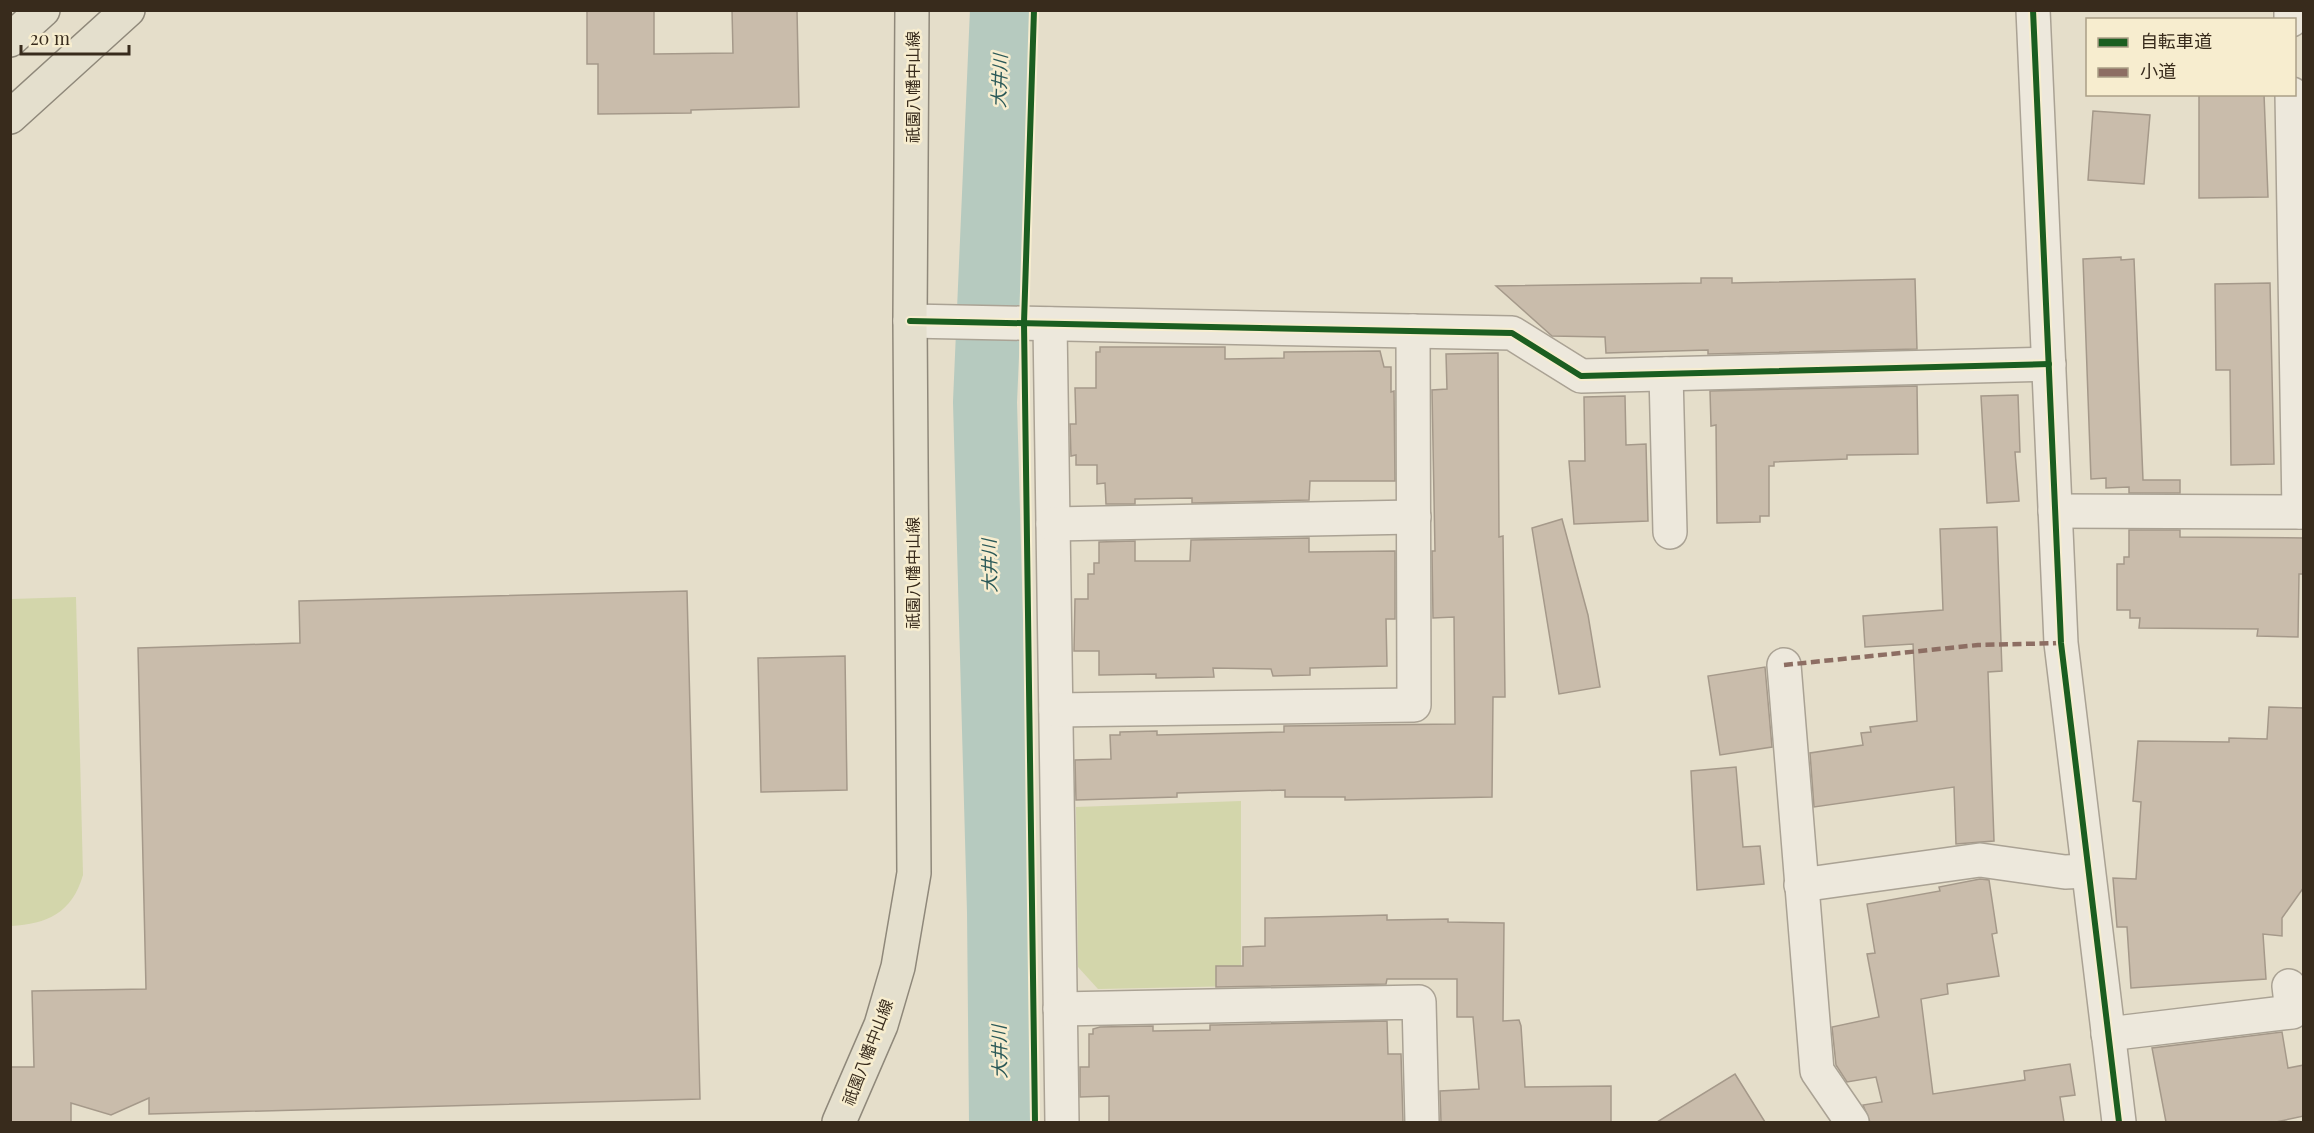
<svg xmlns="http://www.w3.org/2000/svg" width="2314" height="1133" viewBox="0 0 2314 1133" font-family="'Playfair Display','Noto Sans JP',serif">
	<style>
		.green { fill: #d3d6ab }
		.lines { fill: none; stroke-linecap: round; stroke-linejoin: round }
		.river { stroke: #b6cabf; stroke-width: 64 }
		.building { fill: #c9bcab; stroke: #a5998a; stroke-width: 1.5 }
		.minor-casing { stroke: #aaa294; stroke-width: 36 }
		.major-casing { stroke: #8f887a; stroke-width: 36 }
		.minor { stroke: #ede8dc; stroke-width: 33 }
		.major { stroke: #e4dfcd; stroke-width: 33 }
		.quiet { stroke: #8d6e63; stroke-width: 4.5; stroke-dasharray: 9 4.5; stroke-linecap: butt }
		.cycleway-casing { stroke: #f7edcf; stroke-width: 10 }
		.cycleway { stroke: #1b5e20; stroke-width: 6 }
		.labels { text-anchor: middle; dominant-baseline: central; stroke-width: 5; stroke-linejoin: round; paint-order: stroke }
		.street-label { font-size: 16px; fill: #382b1c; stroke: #f7edcf }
		.water-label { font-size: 18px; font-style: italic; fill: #2a5958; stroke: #f7edcf }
	</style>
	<rect width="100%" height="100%" fill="#e5deca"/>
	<!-- green -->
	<g class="green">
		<path d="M 76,597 L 83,875 C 72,913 47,924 11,926 L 11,599 Z"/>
		<path d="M 1241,801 L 1241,986 L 1098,989 L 1078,967 L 1076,807 Z"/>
	</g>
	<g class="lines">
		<!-- river -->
		<path class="river" d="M 1001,1122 L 999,912 L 985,402 L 1002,10"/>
	</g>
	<!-- building -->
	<g class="building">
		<path d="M 587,10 L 654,10 L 654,54 L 733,53 L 732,10 L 797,10 L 799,107 L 691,110 L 691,113 L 598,114 L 598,64 L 587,64 Z"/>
		<path d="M 2199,94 L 2264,94 L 2268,197 L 2199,198 Z"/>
		<path d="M 2093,111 L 2150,115 L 2144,184 L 2088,180 Z"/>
		<path d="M 2121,257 L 2121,260 L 2134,259 L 2143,480 L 2180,480 L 2180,493 L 2129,493 L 2129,487 L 2106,488 L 2106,478 L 2091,479 L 2083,259 Z"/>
		<path d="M 1701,278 L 1732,278 L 1732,283 L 1915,279 L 1917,349 L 1708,354 L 1708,350 L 1606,353 L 1605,337 L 1552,336 L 1496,286 L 1701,283 Z"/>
		<path d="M 2270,283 L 2274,464 L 2231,465 L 2230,370 L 2216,370 L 2215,284 Z"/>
		<path d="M 1100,347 L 1225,347 L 1225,359 L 1284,358 L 1284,352 L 1380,351 L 1384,367 L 1391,367 L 1391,392 L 1394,391 L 1395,481 L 1310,481 L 1309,500 L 1192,503 L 1192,498 L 1135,499 L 1135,504 L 1106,504 L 1105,483 L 1097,484 L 1097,465 L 1076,465 L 1076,455 L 1071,456 L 1070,424 L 1076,424 L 1075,388 L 1096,388 L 1096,352 L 1100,352 Z"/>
		<path d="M 1498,353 L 1499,537 L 1503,536 L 1505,697 L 1493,697 L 1492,797 L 1345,800 L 1345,797 L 1285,797 L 1285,790 L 1177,793 L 1177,797 L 1076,800 L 1075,760 L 1111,759 L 1110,735 L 1120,735 L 1120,732 L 1157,731 L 1157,735 L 1284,732 L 1284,726 L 1455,724 L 1454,617 L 1433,618 L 1432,551 L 1435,551 L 1432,390 L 1447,389 L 1446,354 Z"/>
		<path d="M 1917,386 L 1918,454 L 1847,455 L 1847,459 L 1774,462 L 1774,466 L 1769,466 L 1769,516 L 1760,516 L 1760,522 L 1717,523 L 1716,425 L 1711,426 L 1710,391 Z"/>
		<path d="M 2018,395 L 2020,452 L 2015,452 L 2019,501 L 1987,503 L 1981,396 Z"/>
		<path d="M 1625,396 L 1626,445 L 1646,444 L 1648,521 L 1574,524 L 1569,461 L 1585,461 L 1584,397 Z"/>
		<path d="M 1562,519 L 1588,615 L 1600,687 L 1559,694 L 1532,528 Z"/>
		<path d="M 1997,527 L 2002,671 L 1988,672 L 1994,841 L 1956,844 L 1954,787 L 1814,807 L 1810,753 L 1863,745 L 1861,733 L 1871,732 L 1870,727 L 1917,721 L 1913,644 L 1865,647 L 1863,616 L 1943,610 L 1940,529 Z"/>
		<path d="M 2129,530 L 2180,530 L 2180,537 L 2304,538 L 2304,574 L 2299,574 L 2298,637 L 2257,636 L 2258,629 L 2139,628 L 2140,618 L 2130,618 L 2130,610 L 2117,610 L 2117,564 L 2124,564 L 2124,557 L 2129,557 Z"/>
		<path d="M 1309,538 L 1309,552 L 1395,551 L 1395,619 L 1386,619 L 1387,666 L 1310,668 L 1310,675 L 1273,676 L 1271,669 L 1213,668 L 1214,677 L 1156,678 L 1156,674 L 1099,675 L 1099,651 L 1074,651 L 1075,599 L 1088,599 L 1088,574 L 1094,574 L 1094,563 L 1099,563 L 1099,542 L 1135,541 L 1135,561 L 1190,561 L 1191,540 Z"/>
		<path d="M 687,591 L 700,1099 L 149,1114 L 149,1098 L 111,1115 L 71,1103 L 71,1122 L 10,1122 L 10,1067 L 34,1067 L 32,991 L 146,989 L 138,648 L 300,643 L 299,601 Z"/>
		<path d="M 845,656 L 847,790 L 761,792 L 758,658 Z"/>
		<path d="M 1765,667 L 1772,747 L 1720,755 L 1708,676 Z"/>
		<path d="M 2269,707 L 2304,708 L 2304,887 L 2282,918 L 2282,936 L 2263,934 L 2266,979 L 2131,988 L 2127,927 L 2117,927 L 2113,878 L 2136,879 L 2141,802 L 2133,801 L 2138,741 L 2229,742 L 2229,738 L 2267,739 Z"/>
		<path d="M 1736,767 L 1743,847 L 1760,846 L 1764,884 L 1697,890 L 1691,771 Z"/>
		<path d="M 1980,879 L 1989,880 L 1997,933 L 1992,934 L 1999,976 L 1947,984 L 1948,994 L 1921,999 L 1933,1094 L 2025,1080 L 2024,1071 L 2070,1064 L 2075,1095 L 2060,1097 L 2064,1122 L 1870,1122 L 1863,1105 L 1882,1102 L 1876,1077 L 1847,1082 L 1836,1065 L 1832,1027 L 1879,1017 L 1867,954 L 1875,953 L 1867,904 L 1940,891 L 1939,887 Z"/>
		<path d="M 1387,915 L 1387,920 L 1448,919 L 1448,922 L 1504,923 L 1503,1021 L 1519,1020 L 1521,1026 L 1525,1087 L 1611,1086 L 1611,1122 L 1441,1122 L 1440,1091 L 1479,1089 L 1473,1017 L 1457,1017 L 1457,979 L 1387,979 L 1386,984 L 1216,987 L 1216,966 L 1243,966 L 1243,947 L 1265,946 L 1265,918 Z"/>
		<path d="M 1387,1021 L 1388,1054 L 1401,1054 L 1403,1122 L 1109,1122 L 1109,1096 L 1080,1097 L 1080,1067 L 1089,1067 L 1089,1034 L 1093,1034 L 1093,1029 L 1100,1027 L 1153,1026 L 1153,1031 L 1210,1030 L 1210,1025 L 1216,1025 Z"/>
		<path d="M 2282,1032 L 2288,1068 L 2304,1065 L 2304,1116 L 2276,1122 L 2166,1122 L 2152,1048 Z"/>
		<path d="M 1735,1074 L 1765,1122 L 1657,1122 Z"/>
	</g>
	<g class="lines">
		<!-- minor casing -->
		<g class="minor-casing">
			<g id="minor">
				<path d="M 2033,10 L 2061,643 L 2119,1122"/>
				<path d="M 2291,10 L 2291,20"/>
				<path d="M 2292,94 L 2299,512"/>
				<path d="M 910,321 L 1512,333 L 1581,376 L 2049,364"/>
				<path d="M 1050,324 L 1062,1122"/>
				<path d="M 1666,374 L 1670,532"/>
				<path d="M 2055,511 L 2304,512"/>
				<path d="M 1053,524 L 1414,517"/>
				<path d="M 1784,665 L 1817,1071 L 1852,1122"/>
				<path d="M 1056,710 L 1414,705 L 1413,331"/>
				<path d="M 1801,885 L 1980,860 L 2065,872 L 2088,871"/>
				<path d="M 1060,1009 L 1419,1002 L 1422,1122"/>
				<path d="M 2108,1034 L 2292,1012 L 2289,986"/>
			</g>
		</g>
		<!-- major casing -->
		<g class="major-casing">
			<g id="major">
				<path d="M 10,40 L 43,10"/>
				<path d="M 10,117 L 128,10"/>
				<path d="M 839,1122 L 881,1025 L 898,967 L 914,873 L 910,321 L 912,10"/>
			</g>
		</g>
		<!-- minor -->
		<use href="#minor" class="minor"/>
		<!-- major -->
		<use href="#major" class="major"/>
		<!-- quiet -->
		<path class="quiet" d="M 1784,665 L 1978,645 L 2061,643"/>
		<!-- cycleway casing -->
		<g class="cycleway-casing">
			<g id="cycleway">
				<path d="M 1034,10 L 1024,323 L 1035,1122"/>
				<path d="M 2033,10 L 2061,643 L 2119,1122"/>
				<path d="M 910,321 L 1512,333 L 1581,376 L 2049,364"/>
			</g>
		</g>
		<!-- cycleway -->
		<use href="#cycleway" class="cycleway"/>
	</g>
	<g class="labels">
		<!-- street labels -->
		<g class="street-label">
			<text transform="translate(912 87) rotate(-90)">祇園八幡中山線</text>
			<text transform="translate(912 573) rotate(-90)">祇園八幡中山線</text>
			<text transform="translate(867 1052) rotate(-69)">祇園八幡中山線</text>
		</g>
		<!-- water labels -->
		<g class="water-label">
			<text transform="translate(999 81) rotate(-88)">大井川</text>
			<text transform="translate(989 566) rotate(-91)">大井川</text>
			<text transform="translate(999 1052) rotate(-91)">大井川</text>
		</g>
	</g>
	<!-- border -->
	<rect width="2314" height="1133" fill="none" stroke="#382b1c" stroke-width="24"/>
	<!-- legend -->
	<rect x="2086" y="18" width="210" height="78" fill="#f7edcf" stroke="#ab9f87" stroke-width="1.5"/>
	<rect x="2098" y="38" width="30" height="9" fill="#1b5e20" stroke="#ab9f87" stroke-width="1.5"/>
	<text x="2140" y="48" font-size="18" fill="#382b1c">自転車道</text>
	<rect x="2098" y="68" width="30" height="9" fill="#8d6e63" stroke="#ab9f87" stroke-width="1.5"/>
	<text x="2140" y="78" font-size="18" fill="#382b1c">小道</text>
	<!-- scale -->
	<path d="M21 45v9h108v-9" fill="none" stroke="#382b1c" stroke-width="3"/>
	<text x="30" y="45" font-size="18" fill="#382b1c" stroke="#f7edcf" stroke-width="4.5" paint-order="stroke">20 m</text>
</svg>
